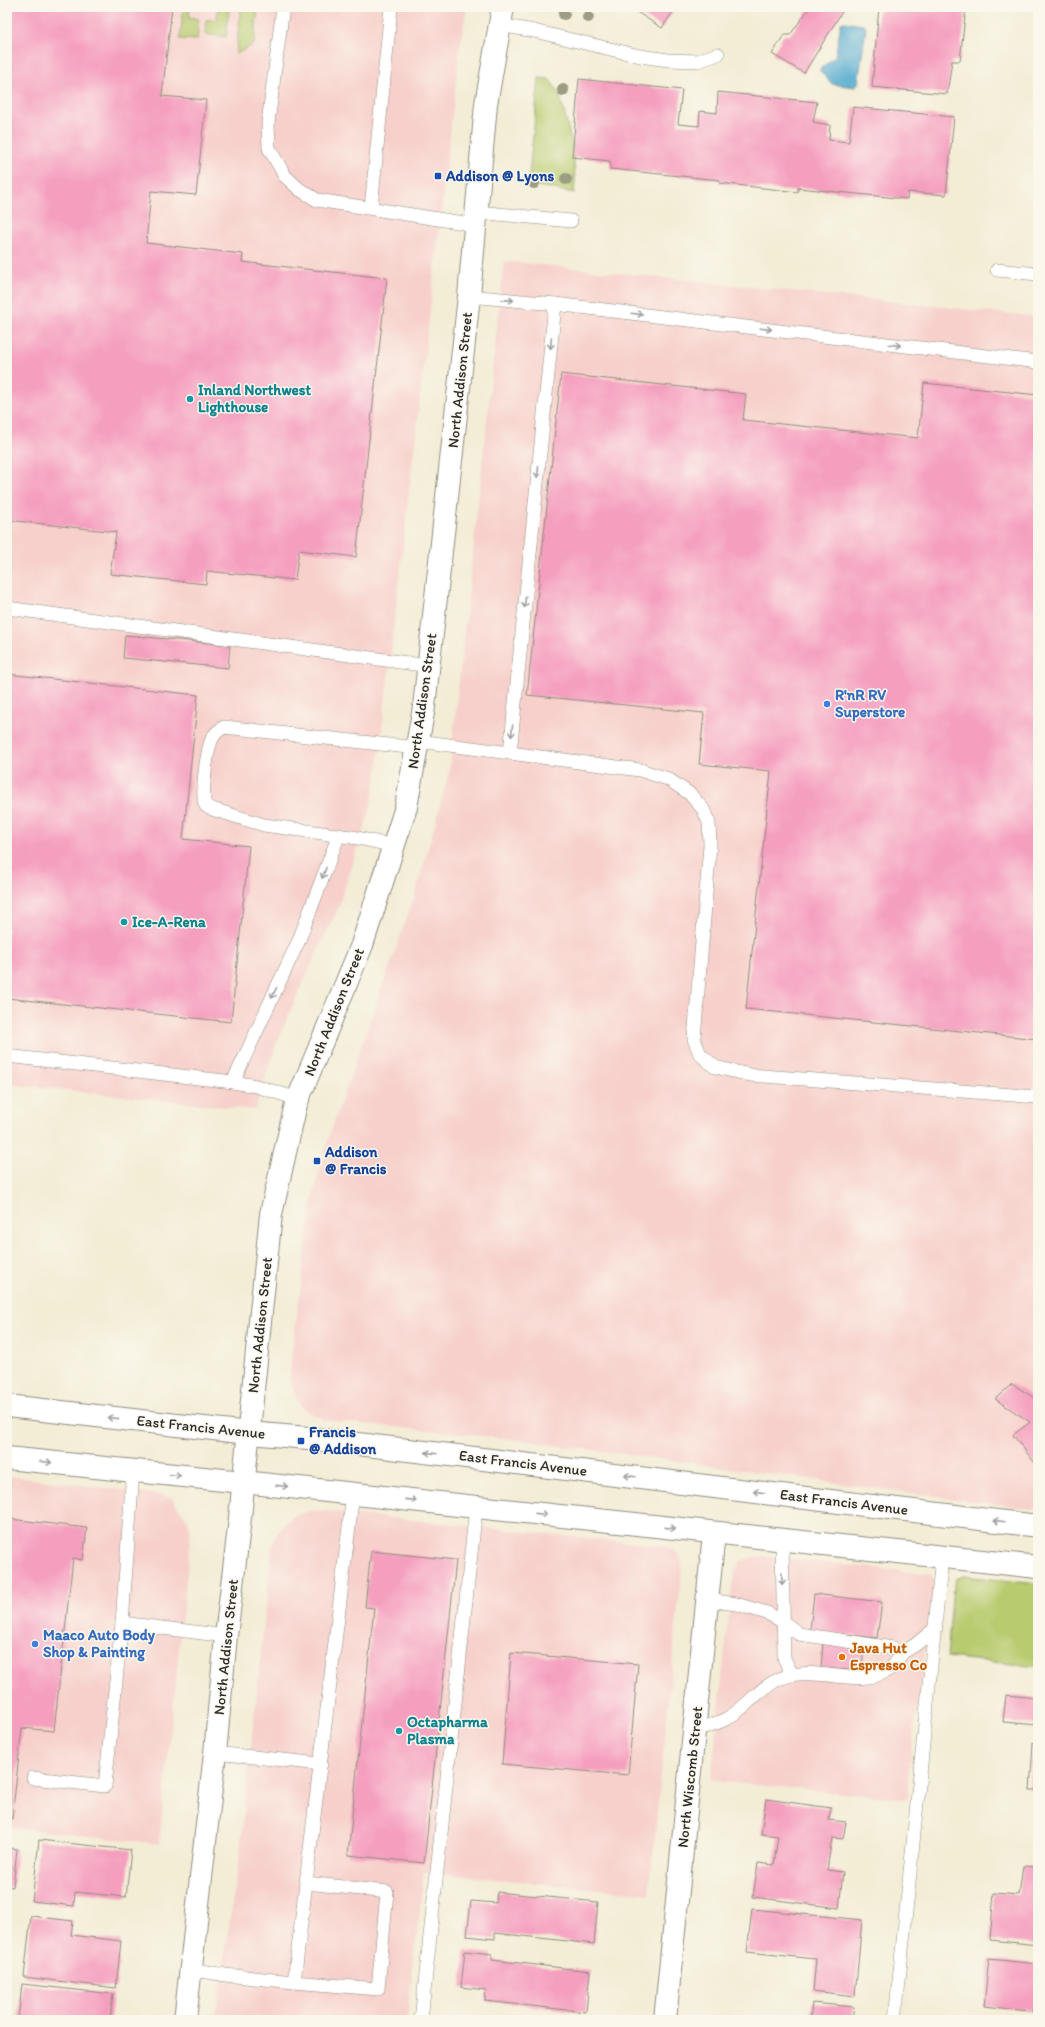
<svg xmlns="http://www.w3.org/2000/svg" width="1045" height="2027" viewBox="0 0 1045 2027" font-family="Itim,sans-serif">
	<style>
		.built { fill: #f7d0cb }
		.green { fill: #b8cb6e; stroke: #727b4c }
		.water { fill: #51aacf; stroke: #3e6a7d }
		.building { fill: #f59fbf }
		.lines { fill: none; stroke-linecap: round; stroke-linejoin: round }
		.service-casing { stroke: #8f8c80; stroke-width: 14 }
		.minor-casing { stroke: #8f8c80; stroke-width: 24 }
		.tertiary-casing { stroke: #8f8c80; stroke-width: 24 }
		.primary-casing { stroke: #8f8c80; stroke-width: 24 }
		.service { stroke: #fff; stroke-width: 13 }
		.minor { stroke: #fff; stroke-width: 22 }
		.tertiary { stroke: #fff; stroke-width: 22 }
		.primary { stroke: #fff; stroke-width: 22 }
		.tree { fill: #9c9d83 }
		.oneway { stroke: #a0a0a0 }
		.transit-dot { fill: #1a4fb4; stroke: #fbf7ec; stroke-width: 1.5 }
		.culture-dot { fill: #0f9aa8; stroke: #fbf7ec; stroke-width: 1.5 }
		.shop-dot { fill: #3f7fe0; stroke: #fbf7ec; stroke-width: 1.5 }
		.food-dot { fill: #e8710a; stroke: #fbf7ec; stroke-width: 1.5 }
		.labels { text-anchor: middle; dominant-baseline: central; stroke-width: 3; stroke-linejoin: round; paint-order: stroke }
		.transit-label { font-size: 15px; font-weight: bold; fill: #164399; stroke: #fbf7ec; text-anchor: start }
		.street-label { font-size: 15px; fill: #2b2b2b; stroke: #fbf7ec }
		.culture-label { font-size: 15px; font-weight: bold; fill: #0d838f; stroke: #fbf7ec; text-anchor: start }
		.shop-label { font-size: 15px; font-weight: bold; fill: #366cbe; stroke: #fbf7ec; text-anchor: start }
		.food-label { font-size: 15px; font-weight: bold; fill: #c56008; stroke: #fbf7ec; text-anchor: start }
	</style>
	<rect width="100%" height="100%" fill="#fbf7ec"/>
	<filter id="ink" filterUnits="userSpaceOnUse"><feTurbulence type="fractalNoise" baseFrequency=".025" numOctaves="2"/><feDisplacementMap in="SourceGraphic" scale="8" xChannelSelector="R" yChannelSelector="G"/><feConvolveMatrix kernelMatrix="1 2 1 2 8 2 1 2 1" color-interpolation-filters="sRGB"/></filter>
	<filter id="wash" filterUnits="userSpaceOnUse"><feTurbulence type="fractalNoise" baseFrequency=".012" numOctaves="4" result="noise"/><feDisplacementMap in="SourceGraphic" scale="16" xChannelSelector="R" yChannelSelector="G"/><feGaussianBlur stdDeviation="0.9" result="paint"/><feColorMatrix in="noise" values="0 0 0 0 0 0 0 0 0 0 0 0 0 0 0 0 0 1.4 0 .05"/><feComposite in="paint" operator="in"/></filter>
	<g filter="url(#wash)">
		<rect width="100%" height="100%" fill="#f3edd6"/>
		<!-- built -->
		<g class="built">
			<path d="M 7,7 L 467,7 L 460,47 L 378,765 L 370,811 L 337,911 L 304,980 L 276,1045 L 255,1110 L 7,1084 Z"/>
			<path d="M 504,261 L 1038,317 L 1038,1510 L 504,1438 L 324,1420 L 308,1412 L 299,1404 L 293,1390 L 290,1380 L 291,1359 L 313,1196 L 328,1139 L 416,892 L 449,773 Z"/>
			<path d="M 7,1476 L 163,1495 L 171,1498 L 188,1520 L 191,1533 L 159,1844 L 7,1827 Z"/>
			<path d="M 314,1510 L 635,1543 L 665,1546 L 676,1551 L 682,1562 L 681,1577 L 649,1894 L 424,1872 L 407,2020 L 215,2020 L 240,1850 L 272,1549 L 275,1536 L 292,1516 Z"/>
			<path d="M 764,1556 L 930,1574 L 935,1582 L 909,1766 L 908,1799 L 711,1781 L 732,1585 L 735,1571 L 741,1561 L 753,1557 Z"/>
		</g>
		<!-- green -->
		<g class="green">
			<path d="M 184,7 L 190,7 L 189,17 L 199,19 L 197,40 L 180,39 Z"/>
			<path d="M 218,7 L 229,7 L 226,37 L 205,34 L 206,20 L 217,20 Z"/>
			<path d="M 241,7 L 258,7 L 254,44 L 236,54 Z"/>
			<path d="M 539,78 L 549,79 L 559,92 L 573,148 L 575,180 L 574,193 L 528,184 Z"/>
			<path d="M 964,1576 L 1038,1584 L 1038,1667 L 947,1657 L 953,1587 L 956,1579 Z"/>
		</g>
		<!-- water -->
		<path class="water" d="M 845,22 L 864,25 L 866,28 L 858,84 L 855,87 L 832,84 L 820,71 L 821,68 L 835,57 L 841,23 Z"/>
		<g id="blocks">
			<!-- building -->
			<g class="building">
				<path d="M 7,7 L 172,7 L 162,96 L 206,100 L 196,195 L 151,191 L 146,243 L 243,254 L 242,262 L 387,278 L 356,557 L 299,550 L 295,580 L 207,571 L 206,584 L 110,574 L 116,532 L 7,520 Z"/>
				<path d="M 629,7 L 676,7 L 662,28 Z"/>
				<path d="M 810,7 L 845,7 L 804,73 L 772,54 L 784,35 L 790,35 Z"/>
				<path d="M 879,7 L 966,7 L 960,61 L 952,61 L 947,94 L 872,87 Z"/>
				<path d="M 579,79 L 682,90 L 678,124 L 699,126 L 700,111 L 717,113 L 718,92 L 817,102 L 813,122 L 830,125 L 829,140 L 849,142 L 853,107 L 954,117 L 946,195 L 908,192 L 907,199 L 798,188 L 798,192 L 719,183 L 720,180 L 610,169 L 610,161 L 572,157 Z"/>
				<path d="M 561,374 L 746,394 L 743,420 L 918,438 L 924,383 L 1038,395 L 1038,1039 L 746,1009 L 771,771 L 699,764 L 704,713 L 527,695 Z"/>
				<path d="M 125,635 L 230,645 L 228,668 L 123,658 Z"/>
				<path d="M 7,674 L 198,695 L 183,839 L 249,846 L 231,1022 L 7,998 Z"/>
				<path d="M 1012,1384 L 1038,1400 L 1038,1467 L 1013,1435 L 1030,1422 L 995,1399 Z"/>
				<path d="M 10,1519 L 87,1528 L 83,1560 L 73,1558 L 54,1731 L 22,1728 L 12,1819 L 7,1818 L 7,1544 Z"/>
				<path d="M 371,1551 L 456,1560 L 424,1863 L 348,1855 L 374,1608 L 365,1607 Z"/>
				<path d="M 814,1594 L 882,1602 L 877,1638 L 810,1630 Z"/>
				<path d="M 823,1643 L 864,1647 L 862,1671 L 821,1668 Z"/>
				<path d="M 511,1653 L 638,1664 L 628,1775 L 502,1764 Z"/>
				<path d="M 1006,1695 L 1038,1698 L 1038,1725 L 1003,1722 Z"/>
				<path d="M 1033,1743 L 1038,1744 L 1038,1790 L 1030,1790 Z"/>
				<path d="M 766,1799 L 831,1808 L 829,1820 L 846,1822 L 843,1839 L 832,1838 L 827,1870 L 843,1872 L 839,1908 L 753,1897 L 758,1863 L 774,1865 L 778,1836 L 761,1834 Z"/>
				<path d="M 39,1840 L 131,1850 L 126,1897 L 75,1892 L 74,1906 L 32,1901 Z"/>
				<path d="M 7,1848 L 17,1849 L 13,1887 L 7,1886 Z"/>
				<path d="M 1023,1866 L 1038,1867 L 1038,1945 L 990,1940 L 994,1893 L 1019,1895 Z"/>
				<path d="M 497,1892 L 598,1902 L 594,1944 L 495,1933 L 495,1939 L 467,1936 L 471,1901 L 496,1903 Z"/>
				<path d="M 752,1909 L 862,1920 L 855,1996 L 813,1991 L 816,1959 L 747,1952 Z"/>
				<path d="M 31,1916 L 73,1921 L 71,1935 L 121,1941 L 116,1988 L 24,1977 Z"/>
				<path d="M 465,1951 L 492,1954 L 492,1960 L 590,1971 L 586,2012 L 485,2001 L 486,1990 L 461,1987 Z"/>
				<path d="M 989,1959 L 1038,1964 L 1038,2012 L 984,2006 Z"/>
				<path d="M 22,1984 L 113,1994 L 110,2020 L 18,2020 Z"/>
				<path d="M 812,2003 L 854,2007 L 852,2020 L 810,2020 Z"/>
			</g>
		</g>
	</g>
	<g filter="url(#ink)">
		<use href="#blocks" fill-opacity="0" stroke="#8f8c80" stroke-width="1"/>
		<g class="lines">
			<!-- service casing -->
			<g class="service-casing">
				<g id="service">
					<path d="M 283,7 L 268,123 L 269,148 L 285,176 L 299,189 L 317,200 L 476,225"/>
					<path d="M 500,25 L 534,31 L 640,56 L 668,60 L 698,61 L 718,54"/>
					<path d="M 371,208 L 391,7"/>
					<path d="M 477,212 L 571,221"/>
					<path d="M 997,270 L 1038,274"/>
					<path d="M 469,296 L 555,304 L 1038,362"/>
					<path d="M 7,608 L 429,666"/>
					<path d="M 418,741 L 640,770 L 668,779 L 690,794 L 703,809 L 709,823 L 710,845 L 694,1039 L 700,1054 L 715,1067 L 750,1075 L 1038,1097"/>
					<path d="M 510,753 L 555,304"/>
					<path d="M 394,846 L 358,838 L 264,825 L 212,809 C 210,808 208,808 206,806 C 200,798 207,747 213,737 C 216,732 219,730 224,727 L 417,748"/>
					<path d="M 7,1056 L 233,1082 L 256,1086 L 298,1099"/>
					<path d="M 233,1082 L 299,940 L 338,837"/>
					<path d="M 782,1540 L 784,1658 L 792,1675"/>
					<path d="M 122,1623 L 133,1471"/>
					<path d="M 902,1653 L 915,1645 L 936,1628"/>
					<path d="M 694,1730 C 705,1727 716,1724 726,1719 C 749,1707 762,1681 792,1675 C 823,1668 863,1689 891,1668 C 895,1664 899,1658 902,1653 L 893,1648 L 799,1634 L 782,1621 L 767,1613 L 736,1604 L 708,1600"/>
					<path d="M 215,1753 L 321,1764"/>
					<path d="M 33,1778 L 105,1786 L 122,1623 L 226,1636"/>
					<path d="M 307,1883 L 387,1892 L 378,1989 L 294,1982 L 353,1493"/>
					<path d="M 190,1969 L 225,1975 L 294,1982"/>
					<path d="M 421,2020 L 476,1507"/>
					<path d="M 895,2020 L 942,1557"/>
				</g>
			</g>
			<!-- minor casing -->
			<g class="minor-casing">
				<path id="minor" d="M 665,2020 L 714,1533"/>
			</g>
			<!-- tertiary casing -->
			<g class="tertiary-casing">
				<path id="tertiary" d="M 185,2020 L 215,1753 L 226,1636 L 239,1527 L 271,1214 L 296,1104 L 362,945 L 406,807 L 424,707 L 469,296 L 486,104 L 503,7"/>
			</g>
			<!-- primary casing -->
			<g class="primary-casing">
				<g id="primary">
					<path d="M 7,1406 L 249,1433 L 308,1438 L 1038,1526"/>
					<path d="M 7,1458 L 243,1482 L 1038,1567"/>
				</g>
			</g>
			<!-- service -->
			<use href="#service" class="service"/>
			<!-- minor -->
			<use href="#minor" class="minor"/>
			<!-- tertiary -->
			<use href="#tertiary" class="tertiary"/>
			<!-- primary -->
			<use href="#primary" class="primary"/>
		</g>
		<!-- trees -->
		<g class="tree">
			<circle cx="564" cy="14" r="6"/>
			<circle cx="588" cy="17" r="6"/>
			<circle cx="563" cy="90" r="6"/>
			<circle cx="566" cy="179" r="6"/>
			<circle cx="534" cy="183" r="6"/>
		</g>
		<!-- one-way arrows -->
		<defs><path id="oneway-shaft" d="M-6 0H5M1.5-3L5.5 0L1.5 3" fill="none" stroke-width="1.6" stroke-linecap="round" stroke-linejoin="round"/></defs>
		<g class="oneway">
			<use href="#oneway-shaft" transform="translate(508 300) rotate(4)"/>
			<use href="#oneway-shaft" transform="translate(637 314) rotate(7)"/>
			<use href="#oneway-shaft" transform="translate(766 329) rotate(7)"/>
			<use href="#oneway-shaft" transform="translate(551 343) rotate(95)"/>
			<use href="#oneway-shaft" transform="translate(895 345) rotate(7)"/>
			<use href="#oneway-shaft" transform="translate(538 472) rotate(96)"/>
			<use href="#oneway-shaft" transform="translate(525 602) rotate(96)"/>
			<use href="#oneway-shaft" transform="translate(512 731) rotate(96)"/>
			<use href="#oneway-shaft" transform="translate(324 873) rotate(111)"/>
			<use href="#oneway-shaft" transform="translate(274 993) rotate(115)"/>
			<use href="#oneway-shaft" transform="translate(113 1418) rotate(-174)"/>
			<use href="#oneway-shaft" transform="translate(431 1453) rotate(-173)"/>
			<use href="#oneway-shaft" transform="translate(46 1462) rotate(6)"/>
			<use href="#oneway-shaft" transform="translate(175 1475) rotate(5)"/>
			<use href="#oneway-shaft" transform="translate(630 1476) rotate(-173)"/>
			<use href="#oneway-shaft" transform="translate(282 1486) rotate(6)"/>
			<use href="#oneway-shaft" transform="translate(759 1492) rotate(-173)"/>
			<use href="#oneway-shaft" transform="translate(411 1500) rotate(6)"/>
			<use href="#oneway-shaft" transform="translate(541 1514) rotate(6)"/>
			<use href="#oneway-shaft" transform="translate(999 1521) rotate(-173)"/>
			<use href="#oneway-shaft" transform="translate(670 1528) rotate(6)"/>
			<use href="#oneway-shaft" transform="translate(782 1579) rotate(89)"/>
		</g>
	</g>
	<!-- markers -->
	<g class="transit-dot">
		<rect x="434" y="172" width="8" height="8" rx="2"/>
		<rect x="313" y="1157" width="8" height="8" rx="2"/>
		<rect x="297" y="1437" width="8" height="8" rx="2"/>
	</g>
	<g class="culture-dot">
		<circle cx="190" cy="399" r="4"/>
		<circle cx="124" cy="922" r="4"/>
		<circle cx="399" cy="1731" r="4"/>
	</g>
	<g class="shop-dot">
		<circle cx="827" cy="704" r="4"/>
		<circle cx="35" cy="1644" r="4"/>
	</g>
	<circle class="food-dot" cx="842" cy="1657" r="4"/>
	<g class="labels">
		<!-- transit labels -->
		<g class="transit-label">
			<text x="446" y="176">Addison @ Lyons</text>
			<text x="325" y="1152">Addison<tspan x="325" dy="17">@ Francis</tspan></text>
			<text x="309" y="1432">Francis<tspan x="309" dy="17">@ Addison</tspan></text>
		</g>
		<!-- street labels -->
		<g class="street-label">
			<text transform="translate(460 380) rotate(-84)">North Addison Street</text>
			<text transform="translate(422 701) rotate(-82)">North Addison Street</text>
			<text transform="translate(334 1012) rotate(-68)">North Addison Street</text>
			<text transform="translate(260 1325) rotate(-84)">North Addison Street</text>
			<text transform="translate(201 1427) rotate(6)">East Francis Avenue</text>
			<text transform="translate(523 1463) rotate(7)">East Francis Avenue</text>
			<text transform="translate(844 1502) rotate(7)">East Francis Avenue</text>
			<text transform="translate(226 1647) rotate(-84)">North Addison Street</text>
			<text transform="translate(690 1777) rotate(-84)">North Wiscomb Street</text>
		</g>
		<!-- culture labels -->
		<g class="culture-label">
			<text x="198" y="390">Inland Northwest<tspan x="198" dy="17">Lighthouse</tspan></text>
			<text x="132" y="922">Ice-A-Rena</text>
			<text x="407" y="1722">Octapharma<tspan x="407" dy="17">Plasma</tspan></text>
		</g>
		<!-- shop labels -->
		<g class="shop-label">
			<text x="835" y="695">R'nR RV<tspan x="835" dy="17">Superstore</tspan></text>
			<text x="43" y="1635">Maaco Auto Body<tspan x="43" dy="17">Shop &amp; Painting</tspan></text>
		</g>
		<!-- food labels -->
		<g class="food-label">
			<text x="850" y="1648">Java Hut<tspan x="850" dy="17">Espresso Co</tspan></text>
		</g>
	</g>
	<!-- margin -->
	<rect width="1045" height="2027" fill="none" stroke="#fbf7ec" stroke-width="24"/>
</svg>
